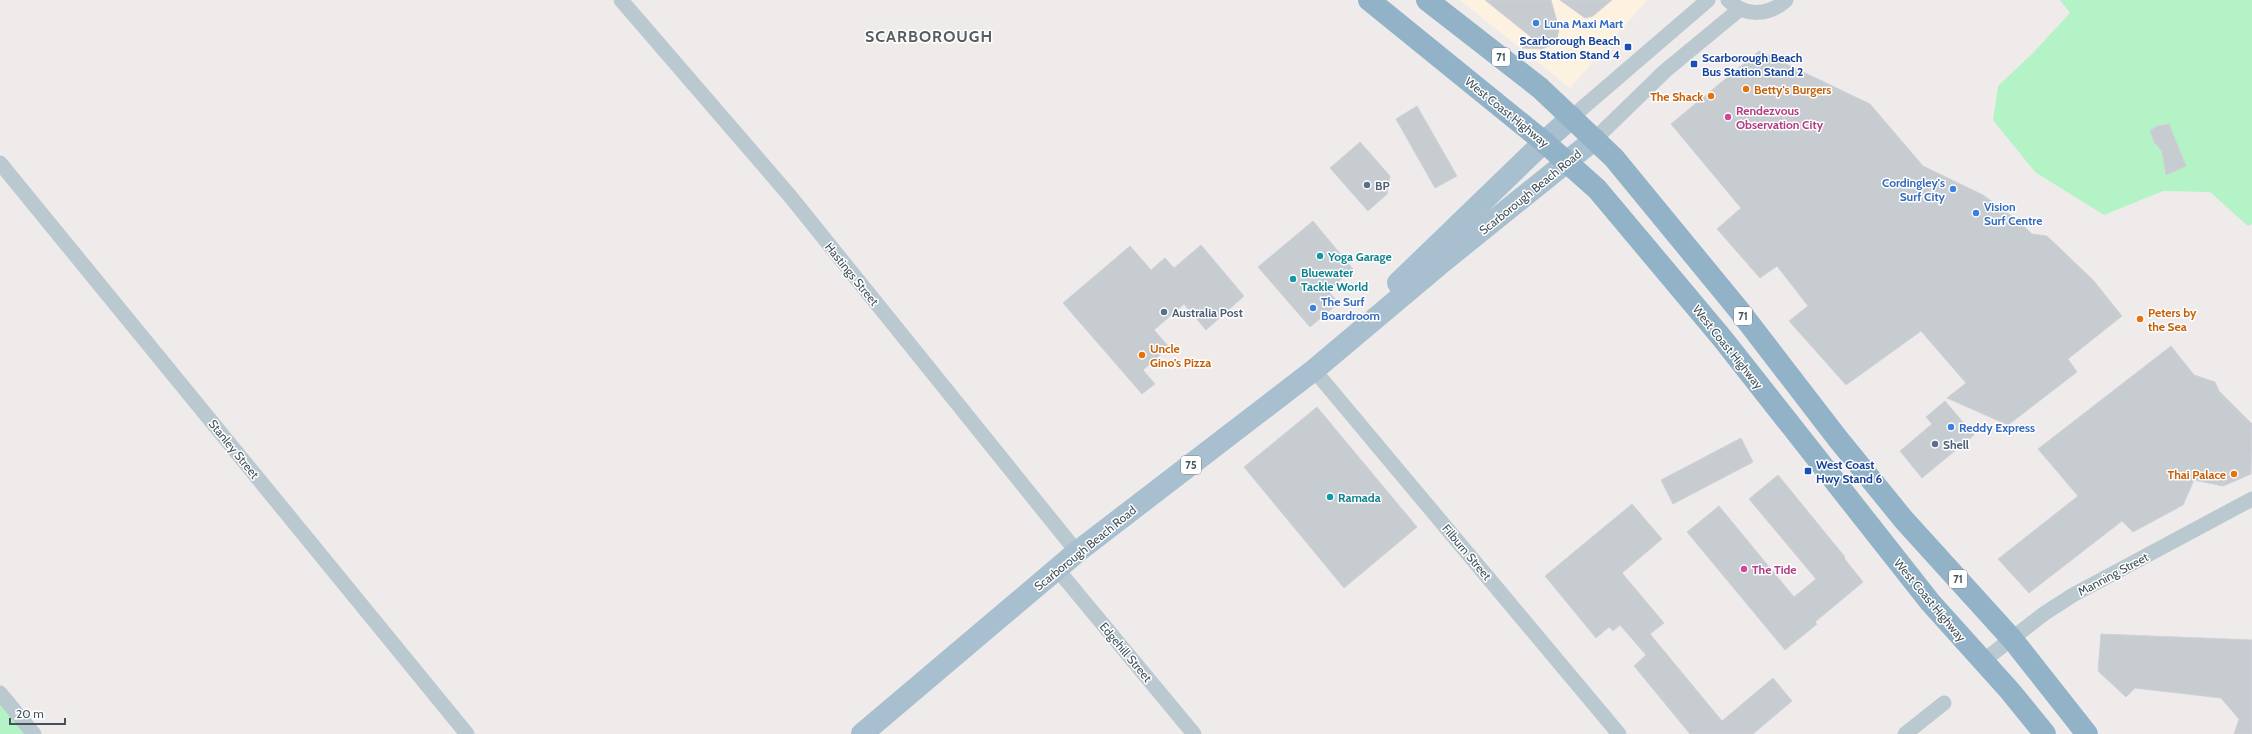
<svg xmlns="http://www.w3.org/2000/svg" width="2252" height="734" viewBox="0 0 2252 734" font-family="Cabin,sans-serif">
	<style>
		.commercial { fill: #fdf2e0 }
		.green { fill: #b3f3c5 }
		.building { fill: #c7ccd1; stroke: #ced2d8 }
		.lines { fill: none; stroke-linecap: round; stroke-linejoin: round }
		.minor { stroke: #bac8d0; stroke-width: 15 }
		.primary { stroke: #a7bfce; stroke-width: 22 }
		.trunk { stroke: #92b2c8; stroke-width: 22 }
		.shop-dot { fill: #3f7fe0; stroke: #fff; stroke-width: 1.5 }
		.transit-dot { fill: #1a4fb4; stroke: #fff; stroke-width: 1.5 }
		.food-dot { fill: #e8710a; stroke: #fff; stroke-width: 1.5 }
		.hotel-dot { fill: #d1479c; stroke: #fff; stroke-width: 1.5 }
		.service-dot { fill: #5c6f8a; stroke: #fff; stroke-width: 1.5 }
		.culture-dot { fill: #0f9aa8; stroke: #fff; stroke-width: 1.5 }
		.labels { text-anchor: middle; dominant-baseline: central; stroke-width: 3; stroke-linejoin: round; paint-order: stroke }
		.shield { fill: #fff; stroke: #7b868c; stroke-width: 1 }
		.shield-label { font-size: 11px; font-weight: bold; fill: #42525b }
		.shop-label { font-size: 12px; font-weight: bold; fill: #366cbe; stroke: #fff; text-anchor: start }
		.transit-label { font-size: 12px; font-weight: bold; fill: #164399; stroke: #fff; text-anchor: start }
		.food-label { font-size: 12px; font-weight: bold; fill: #c56008; stroke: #fff; text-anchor: start }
		.hotel-label { font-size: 12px; font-weight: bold; fill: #b23c85; stroke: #fff; text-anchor: start }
		.street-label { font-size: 12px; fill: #42525b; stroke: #fff }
		.service-label { font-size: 12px; font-weight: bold; fill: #4e5e75; stroke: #fff; text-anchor: start }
		.culture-label { font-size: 12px; font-weight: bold; fill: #0d838f; stroke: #fff; text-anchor: start }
		.district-label { font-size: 16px; font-weight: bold; letter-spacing: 1px; fill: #575d61; stroke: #fff }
	</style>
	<rect width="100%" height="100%" fill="#efebeb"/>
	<!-- commercial -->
	<path class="commercial" d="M 1460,0 L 1647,0 L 1570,88 Z"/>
	<!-- green -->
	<g class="green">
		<path d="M 2060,0 L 2252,0 L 2252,224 L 2248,226 L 2210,192 L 2163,191 L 2104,215 L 2035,172 L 1993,120 L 1998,86 L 2032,54 L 2070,13 Z"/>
		<path d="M 0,702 L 25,734 L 0,734 Z"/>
	</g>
	<!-- building -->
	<g class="building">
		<path d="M 1485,0 L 1551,0 L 1559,29 L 1557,38 L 1551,45 L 1542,49 L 1522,48 L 1531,37 Z"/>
		<path d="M 1560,0 L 1612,0 L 1593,16 L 1585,18 Z"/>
		<path d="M 1759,51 L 1870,104 L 1923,166 L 1983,195 L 2017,220 L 2032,234 L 2047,236 L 2093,280 L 2122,316 L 2068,359 L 2077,372 L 2008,425 L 1947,398 L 1966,383 L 1921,331 L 1846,385 L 1789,321 L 1808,306 L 1777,266 L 1760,278 L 1717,229 L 1741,208 L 1671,124 Z"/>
		<path d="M 1417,106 L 1457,176 L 1435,188 L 1396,119 Z"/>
		<path d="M 2169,124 L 2186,166 L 2166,175 L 2162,151 L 2154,142 L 2150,131 L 2157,126 Z"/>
		<path d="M 1360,142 L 1390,176 L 1387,194 L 1368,211 L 1330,168 Z"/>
		<path d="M 1313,221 L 1353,269 L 1328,291 L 1339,303 L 1310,327 L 1258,267 Z"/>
		<path d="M 1201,245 L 1244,296 L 1206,330 L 1184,304 L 1154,330 L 1169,347 L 1143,370 L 1155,384 L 1142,394 L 1063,303 L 1130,246 L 1151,270 L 1165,258 L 1174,268 Z"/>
		<path d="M 2171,346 L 2194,375 L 2215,382 L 2219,391 L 2252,424 L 2251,474 L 2223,486 L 2194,480 L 2183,505 L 2133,532 L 2122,521 L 2029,593 L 1998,559 L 2078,496 L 2038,449 Z"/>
		<path d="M 1945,401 L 1974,435 L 1922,478 L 1900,451 L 1932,424 L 1926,417 Z"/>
		<path d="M 1317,407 L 1417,527 L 1344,588 L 1244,467 Z"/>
		<path d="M 1741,438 L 1753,462 L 1673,504 L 1661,480 Z"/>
		<path d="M 1778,475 L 1845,557 L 1844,558 L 1863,582 L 1815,622 L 1817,624 L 1785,650 L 1687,532 L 1719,506 L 1794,597 L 1816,579 L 1749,499 Z"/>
		<path d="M 1632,504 L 1662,539 L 1622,573 L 1664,623 L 1650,634 L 1722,721 L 1773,678 L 1792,701 L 1753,734 L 1690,734 L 1634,666 L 1646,655 L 1620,625 L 1613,631 L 1609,627 L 1596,638 L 1545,576 Z"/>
		<path d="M 2101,634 L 2252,640 L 2252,734 L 2234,734 L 2239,719 L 2221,698 L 2135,688 L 2126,697 L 2098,671 Z"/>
	</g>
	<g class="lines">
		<!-- minor -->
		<g class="minor">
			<path d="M 621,0 L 790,196 L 1077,552"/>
			<path d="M 1728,0 C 1745,17 1769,16 1786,0"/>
			<path d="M 1572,117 L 1708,0"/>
			<path d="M 1595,139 L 1665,71 L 1740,9"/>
			<path d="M 0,163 L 467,734"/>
			<path d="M 1314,370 L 1619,734"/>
			<path d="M 1057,569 L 1194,734"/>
			<path d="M 1983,661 L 2045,613 L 2073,595 L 2252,499"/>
			<path d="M 0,693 L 34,734"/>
			<path d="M 1905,734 L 1944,703"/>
		</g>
		<!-- primary -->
		<g class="primary">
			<path d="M 1398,283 L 1544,142 L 1572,117"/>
			<path d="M 862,734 L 1077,552 L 1314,370 L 1440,264 L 1595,139"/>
		</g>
		<!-- trunk -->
		<g class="trunk">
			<path d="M 1369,0 L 1544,142 L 1597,189 L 1722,338 L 1930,602 L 2010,691 L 2045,734"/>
			<path d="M 1427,0 L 1540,88 L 1614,158 L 1738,309 L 1838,439 L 1904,520 L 2012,639 L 2087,734"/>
		</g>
	</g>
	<!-- markers -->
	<g class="shop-dot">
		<circle cx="1536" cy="23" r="4"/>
		<circle cx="1953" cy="189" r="4"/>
		<circle cx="1976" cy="213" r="4"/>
		<circle cx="1313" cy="308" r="4"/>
		<circle cx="1951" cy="427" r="4"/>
	</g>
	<g class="transit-dot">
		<rect x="1624" y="43" width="8" height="8" rx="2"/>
		<rect x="1690" y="60" width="8" height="8" rx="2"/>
		<rect x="1804" y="467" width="8" height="8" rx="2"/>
	</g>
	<g class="food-dot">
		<circle cx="1746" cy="89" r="4"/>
		<circle cx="1711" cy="96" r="4"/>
		<circle cx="2140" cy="319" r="4"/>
		<circle cx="1142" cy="355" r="4"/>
		<circle cx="2234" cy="474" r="4"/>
	</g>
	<g class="hotel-dot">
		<circle cx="1728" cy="117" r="4"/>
		<circle cx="1744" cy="569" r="4"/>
	</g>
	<g class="service-dot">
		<circle cx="1367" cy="185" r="4"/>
		<circle cx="1164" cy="312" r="4"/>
		<circle cx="1935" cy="444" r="4"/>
	</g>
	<g class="culture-dot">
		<circle cx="1320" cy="256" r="4"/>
		<circle cx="1293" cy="279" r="4"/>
		<circle cx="1330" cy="497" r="4"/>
	</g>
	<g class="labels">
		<!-- shield labels -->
		<g class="shield">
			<rect x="1492" y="48" width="18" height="18" rx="3"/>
			<rect x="1734" y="307" width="18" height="18" rx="3"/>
			<rect x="1181" y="456" width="20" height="18" rx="3"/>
			<rect x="1949" y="570" width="18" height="18" rx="3"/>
		</g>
		<g class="shield-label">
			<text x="1501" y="57">71</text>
			<text x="1743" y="316">71</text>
			<text x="1191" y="465">75</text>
			<text x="1958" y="579">71</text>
		</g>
		<!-- shop labels -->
		<g class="shop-label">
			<text x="1544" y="23">Luna Maxi Mart</text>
			<text x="1945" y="182" text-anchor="end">Cordingley's<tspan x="1945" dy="14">Surf City</tspan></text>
			<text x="1984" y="206">Vision<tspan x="1984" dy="14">Surf Centre</tspan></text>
			<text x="1321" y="301">The Surf<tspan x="1321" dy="14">Boardroom</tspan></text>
			<text x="1959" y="427">Reddy Express</text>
		</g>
		<!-- transit labels -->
		<g class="transit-label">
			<text x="1620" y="40" text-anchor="end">Scarborough Beach<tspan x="1620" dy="14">Bus Station Stand 4</tspan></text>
			<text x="1702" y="57">Scarborough Beach<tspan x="1702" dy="14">Bus Station Stand 2</tspan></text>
			<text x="1816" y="464">West Coast<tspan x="1816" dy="14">Hwy Stand 6</tspan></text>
		</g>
		<!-- food labels -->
		<g class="food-label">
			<text x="1754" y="89">Betty's Burgers</text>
			<text x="1703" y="96" text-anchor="end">The Shack</text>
			<text x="2148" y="312">Peters by<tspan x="2148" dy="14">the Sea</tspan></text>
			<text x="1150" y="348">Uncle<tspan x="1150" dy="14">Gino's Pizza</tspan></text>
			<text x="2226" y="474" text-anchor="end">Thai Palace</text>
		</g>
		<!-- hotel labels -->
		<g class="hotel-label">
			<text x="1736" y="110">Rendezvous<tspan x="1736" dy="14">Observation City</tspan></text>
			<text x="1752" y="569">The Tide</text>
		</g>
		<!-- street labels -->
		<g class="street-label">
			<text transform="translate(1507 112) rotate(39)">West Coast Highway</text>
			<text transform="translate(1530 192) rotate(-39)">Scarborough Beach Road</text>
			<text transform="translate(852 274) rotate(51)">Hastings Street</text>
			<text transform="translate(1728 347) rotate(51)">West Coast Highway</text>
			<text transform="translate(234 449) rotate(51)">Stanley Street</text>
			<text transform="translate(1085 548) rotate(-39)">Scarborough Beach Road</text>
			<text transform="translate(1467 552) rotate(50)">Filburn Street</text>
			<text transform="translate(2113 574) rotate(-28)">Manning Street</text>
			<text transform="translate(1930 600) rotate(50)">West Coast Highway</text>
			<text transform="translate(1126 652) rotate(50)">Edgehill Street</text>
		</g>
		<!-- service labels -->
		<g class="service-label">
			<text x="1375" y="185">BP</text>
			<text x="1172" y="312">Australia Post</text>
			<text x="1943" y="444">Shell</text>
		</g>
		<!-- culture labels -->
		<g class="culture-label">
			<text x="1328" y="256">Yoga Garage</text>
			<text x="1301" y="272">Bluewater<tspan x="1301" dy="14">Tackle World</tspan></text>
			<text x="1338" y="497">Ramada</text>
		</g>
		<!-- district labels -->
		<g class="district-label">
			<text x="929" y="36">SCARBOROUGH</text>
		</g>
	</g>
	<!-- scale -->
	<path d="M10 718v6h55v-6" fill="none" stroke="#42525b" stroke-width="2"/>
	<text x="16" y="718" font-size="12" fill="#42525b" stroke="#ffffff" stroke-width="3" paint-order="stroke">20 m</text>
</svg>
